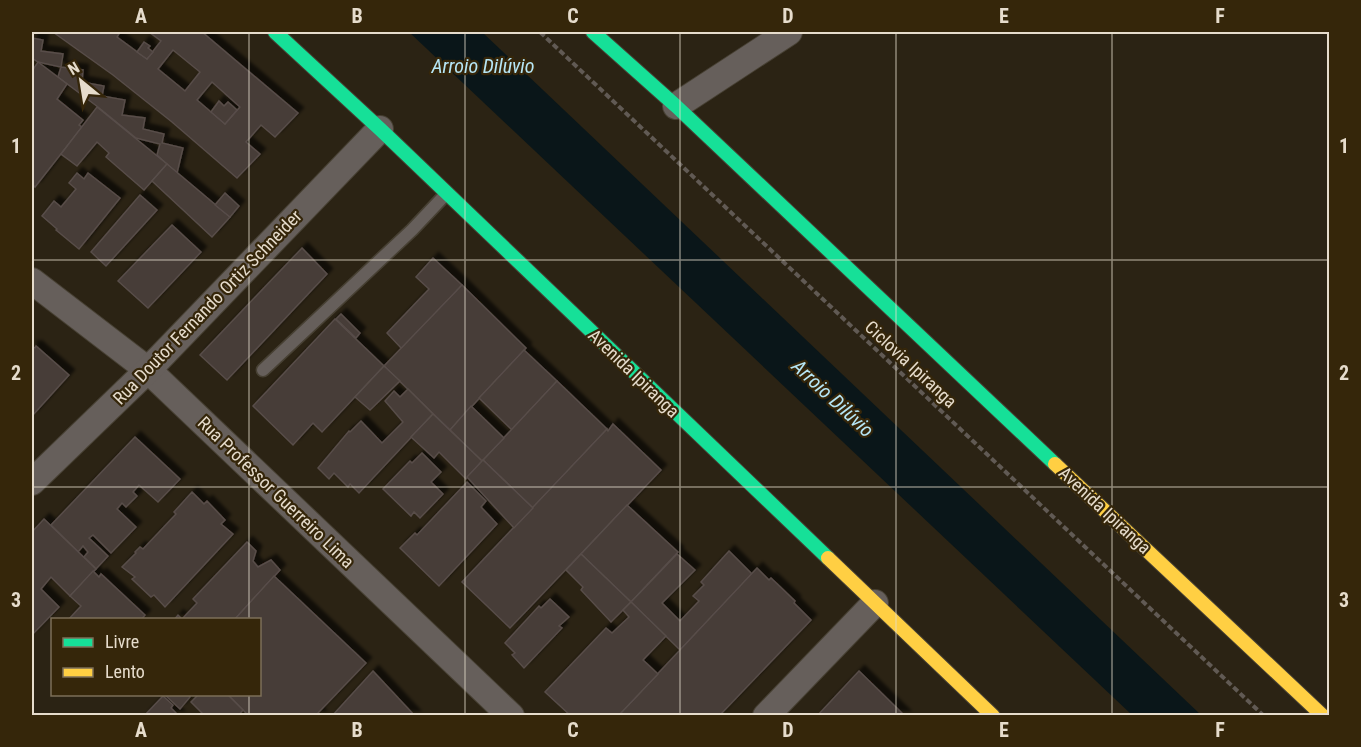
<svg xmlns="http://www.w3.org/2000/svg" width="1361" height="747" viewBox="0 0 1361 747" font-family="'Roboto Condensed',sans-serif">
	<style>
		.water { fill: #0a1619 }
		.building { fill: #463c38; stroke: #584d49; stroke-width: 1.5; fill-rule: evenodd; filter: url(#shadow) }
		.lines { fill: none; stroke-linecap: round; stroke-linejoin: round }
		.lane-casing { stroke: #474033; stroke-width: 15 }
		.street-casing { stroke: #474033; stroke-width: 28 }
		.fast-casing { stroke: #474033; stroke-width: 16 }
		.slow-casing { stroke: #474033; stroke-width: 16 }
		.path { stroke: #615a54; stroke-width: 4; stroke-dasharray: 6 3; stroke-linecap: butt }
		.lane { stroke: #665f5b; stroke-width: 12 }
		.street { stroke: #665f5b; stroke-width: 26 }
		.fast { stroke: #16e098; stroke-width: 14 }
		.slow { stroke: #ffcf43; stroke-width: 14 }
		.grid { fill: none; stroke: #e6dccc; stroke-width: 1.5; stroke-opacity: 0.55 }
		.labels { text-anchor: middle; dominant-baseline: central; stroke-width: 4.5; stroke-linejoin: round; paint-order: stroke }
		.street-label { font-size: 18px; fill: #e6dccc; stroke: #35260a }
		.water-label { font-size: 20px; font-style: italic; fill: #b6e6f6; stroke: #35260a }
		.neatline { fill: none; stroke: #e6dccc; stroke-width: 2 }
		.grid-label { font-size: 20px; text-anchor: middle; font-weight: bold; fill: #e6dccc }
	</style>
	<defs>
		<filter id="shadow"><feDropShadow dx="5.5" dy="-5.5" stdDeviation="1.5" flood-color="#0009"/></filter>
	</defs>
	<rect width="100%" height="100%" fill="#2b2314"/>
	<!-- water -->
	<path class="water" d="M 409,32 L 482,32 L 1201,715 L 1132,715 Z"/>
	<!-- building -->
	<g class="building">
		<path d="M 53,32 L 120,32 L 117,37 L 147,59 L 161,41 L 149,32 L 202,32 L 298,113 L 275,137 L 261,125 L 246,142 L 260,154 L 237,178 L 172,122 L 113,75 ZM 173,50 L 200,72 L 185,91 L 158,69 ZM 212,82 L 240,107 L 225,124 L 197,100 Z"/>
		<path d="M 32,38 L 43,40 L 41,51 L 63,54 L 61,67 L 83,70 L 82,82 L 104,86 L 102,96 L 125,100 L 122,115 L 145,118 L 143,129 L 164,134 L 162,143 L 183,148 L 177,173 L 157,155 L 160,144 L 136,138 L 98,107 L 58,77 L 61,67 L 38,62 L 32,58 Z"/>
		<path d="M 144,42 L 150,46 L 148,48 L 153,52 L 147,59 L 137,52 Z"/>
		<path d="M 38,62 L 67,84 L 57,99 L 83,120 L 79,125 L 82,127 L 35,187 L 32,184 L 32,71 Z"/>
		<path d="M 219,101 L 224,106 L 228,102 L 237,110 L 225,124 L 211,112 Z"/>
		<path d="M 97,107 L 167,164 L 144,190 L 106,157 L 109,153 L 97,142 L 77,166 L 61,154 Z"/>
		<path d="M 167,164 L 230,217 L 212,237 L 152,181 Z"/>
		<path d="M 77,173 L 84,179 L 88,173 L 120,198 L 79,249 L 56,230 L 57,229 L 42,216 L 54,201 L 61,207 L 76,189 L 69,183 Z"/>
		<path d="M 225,193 L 239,206 L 230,217 L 215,205 Z"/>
		<path d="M 140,195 L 157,210 L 106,266 L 91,252 Z"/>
		<path d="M 172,225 L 201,252 L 148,308 L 118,281 Z"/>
		<path d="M 302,248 L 327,274 L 227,380 L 200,355 Z"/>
		<path d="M 433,258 L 462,285 L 402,349 L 387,333 L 429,289 L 416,277 Z"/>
		<path d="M 462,285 L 526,348 L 450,430 L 384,366 Z"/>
		<path d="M 341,314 L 360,333 L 356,338 L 336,319 Z"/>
		<path d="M 335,319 L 384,366 L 322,432 L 313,423 L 293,445 L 253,406 Z"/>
		<path d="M 32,346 L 35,348 L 36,346 L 69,375 L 32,416 Z"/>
		<path d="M 524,350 L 557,381 L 512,430 L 479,398 Z"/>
		<path d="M 384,366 L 400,381 L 370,410 L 355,397 Z"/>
		<path d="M 557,381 L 607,429 L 533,508 L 483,460 Z"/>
		<path d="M 408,389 L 433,414 L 359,493 L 350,484 L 348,487 L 334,473 L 329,479 L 318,468 L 349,431 L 350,432 L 361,421 L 382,443 L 403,422 L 385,401 L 394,391 L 400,397 Z"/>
		<path d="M 471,406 L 504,438 L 482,461 L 450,430 Z"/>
		<path d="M 433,414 L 482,461 L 466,479 L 439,452 L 434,458 L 411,437 Z"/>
		<path d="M 613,424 L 661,470 L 510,628 L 462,582 L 607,429 L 608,431 Z"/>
		<path d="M 135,437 L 180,479 L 158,502 L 139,485 L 133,492 L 137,496 L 126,507 L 122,503 L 117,509 L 136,527 L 111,553 L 93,535 L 89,538 L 108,556 L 96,569 L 84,557 L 88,552 L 83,546 L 78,552 L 51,525 Z"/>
		<path d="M 422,453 L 441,472 L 431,482 L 443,494 L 420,518 L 414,512 L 411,516 L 383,489 L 410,461 L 412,463 Z"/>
		<path d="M 483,460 L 533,508 L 514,528 L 467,477 Z"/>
		<path d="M 467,482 L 486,501 L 481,507 L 497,524 L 439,586 L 400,548 L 415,533 L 417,535 Z"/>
		<path d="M 192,492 L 204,504 L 207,501 L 225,520 L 221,524 L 233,534 L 165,607 L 154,595 L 151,597 L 132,579 L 135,577 L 122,567 L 136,553 L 135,552 L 140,547 L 143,549 L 176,514 L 174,512 Z"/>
		<path d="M 627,505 L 678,552 L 631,602 L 581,554 Z"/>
		<path d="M 44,519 L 96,569 L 70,596 L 51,577 L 41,589 L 59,607 L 32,635 L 32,532 Z"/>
		<path d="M 247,542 L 256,551 L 253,561 L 258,567 L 271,560 L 280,570 L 234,620 L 174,620 L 178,615 L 182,619 L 197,603 L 193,599 Z"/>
		<path d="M 729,551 L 752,574 L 680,650 L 631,602 L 677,554 L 695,570 L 662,603 L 680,621 L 699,601 L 693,596 L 704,585 L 701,582 Z"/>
		<path d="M 581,554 L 631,602 L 611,622 L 581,590 L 583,587 L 566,570 Z"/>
		<path d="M 757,568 L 769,580 L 771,578 L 795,601 L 794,603 L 811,620 L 719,716 L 618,716 Z"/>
		<path d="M 93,571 L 99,577 L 101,574 L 145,615 L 141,620 L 68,620 L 81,606 L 70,596 Z"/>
		<path d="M 274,576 L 366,663 L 318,713 L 321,716 L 249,716 L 227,694 L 260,694 L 260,620 L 234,620 Z"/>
		<path d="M 550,599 L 569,617 L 559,626 L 562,628 L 524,668 L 512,655 L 515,653 L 505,643 L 539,606 L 541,608 Z"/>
		<path d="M 631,602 L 666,636 L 643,660 L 658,674 L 618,716 L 571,716 L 545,692 L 606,628 L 612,633 L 629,617 L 623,610 Z"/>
		<path d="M 373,671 L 415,716 L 332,716 Z"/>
		<path d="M 859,671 L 905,716 L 817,716 Z"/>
		<path d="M 164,694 L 188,694 L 190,697 L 180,709 Z"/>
		<path d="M 199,694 L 227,694 L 243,710 L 238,716 L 205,716 L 191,702 Z"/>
		<path d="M 163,696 L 173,705 L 171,708 L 179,716 L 144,716 Z"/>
	</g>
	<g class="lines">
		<!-- lane casing -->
		<g class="lane-casing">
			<path id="lane" d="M 263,370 L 412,230 L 446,194"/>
		</g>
		<!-- street casing -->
		<g class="street-casing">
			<g id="street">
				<path d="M 676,106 L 789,32"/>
				<path d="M 32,281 L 148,370 L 511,716"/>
				<path d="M 32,482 L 148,370 L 380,129"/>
				<path d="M 766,716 L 875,603"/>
			</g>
		</g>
		<!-- fast casing -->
		<g class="fast-casing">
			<g id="fast">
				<path d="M 275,32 L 380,129 L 828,558"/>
				<path d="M 593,32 L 676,106 L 1055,464"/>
			</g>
		</g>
		<!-- slow casing -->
		<g class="slow-casing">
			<g id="slow">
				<path d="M 1055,464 L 1323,716"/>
				<path d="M 828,558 L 993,716"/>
			</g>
		</g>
		<!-- path -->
		<path class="path" d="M 540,32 L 1264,716"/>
		<!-- lane -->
		<use href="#lane" class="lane"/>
		<!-- street -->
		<use href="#street" class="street"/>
		<!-- fast -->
		<use href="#fast" class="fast"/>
		<!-- slow -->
		<use href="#slow" class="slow"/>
	</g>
	<!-- grid -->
	<path class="grid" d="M 249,32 L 249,620M 465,32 L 465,716M 680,32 L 680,716M 896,32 L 896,716M 1112,32 L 1112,716M 32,260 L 1330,260M 32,487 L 1330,487M 249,694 L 249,716"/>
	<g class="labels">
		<!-- street labels -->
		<g class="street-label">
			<text transform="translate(207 307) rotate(-46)">Rua Doutor Fernando Ortiz Schneider</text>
			<text transform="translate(911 364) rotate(43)">Ciclovia Ipiranga</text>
			<text transform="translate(634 373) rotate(44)">Avenida Ipiranga</text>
			<text transform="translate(276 492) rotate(44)">Rua Professor Guerreiro Lima</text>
			<text transform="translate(1105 510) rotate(43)">Avenida Ipiranga</text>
		</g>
		<!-- water labels -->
		<g class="water-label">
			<text x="483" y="66">Arroio Dilúvio</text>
			<text transform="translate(833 398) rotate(43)">Arroio Dilúvio</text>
		</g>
	</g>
	<!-- border -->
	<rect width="1361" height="747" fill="none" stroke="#35260a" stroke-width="66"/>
	<!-- legend -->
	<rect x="51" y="618" width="210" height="78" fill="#35260a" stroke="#7c6f58" stroke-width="1.5"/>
	<rect x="63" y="638" width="30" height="9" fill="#16e098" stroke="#7c6f58" stroke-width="1.5"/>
	<text x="105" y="648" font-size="18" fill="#e6dccc">Livre</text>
	<rect x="63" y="668" width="30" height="9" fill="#ffcf43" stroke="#7c6f58" stroke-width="1.5"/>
	<text x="105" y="678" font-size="18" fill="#e6dccc">Lento</text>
	<!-- north arrow -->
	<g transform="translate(81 81) rotate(330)" stroke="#35260a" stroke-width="4.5" paint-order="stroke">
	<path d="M0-4.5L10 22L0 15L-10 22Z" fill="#e6dccc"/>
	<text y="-9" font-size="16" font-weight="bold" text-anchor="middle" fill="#e6dccc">N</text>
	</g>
	<rect x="33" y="33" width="1295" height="681" class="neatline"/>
	<g class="grid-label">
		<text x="141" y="23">A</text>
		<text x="357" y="23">B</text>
		<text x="573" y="23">C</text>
		<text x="788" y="23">D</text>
		<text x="1004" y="23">E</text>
		<text x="1220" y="23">F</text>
		<text x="16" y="153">1</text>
		<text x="1344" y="153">1</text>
		<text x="16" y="380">2</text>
		<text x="1344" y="380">2</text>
		<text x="16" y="607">3</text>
		<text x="1344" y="607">3</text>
		<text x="141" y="737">A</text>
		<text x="357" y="737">B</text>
		<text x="573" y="737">C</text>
		<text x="788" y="737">D</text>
		<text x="1004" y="737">E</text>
		<text x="1220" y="737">F</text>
	</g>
</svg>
